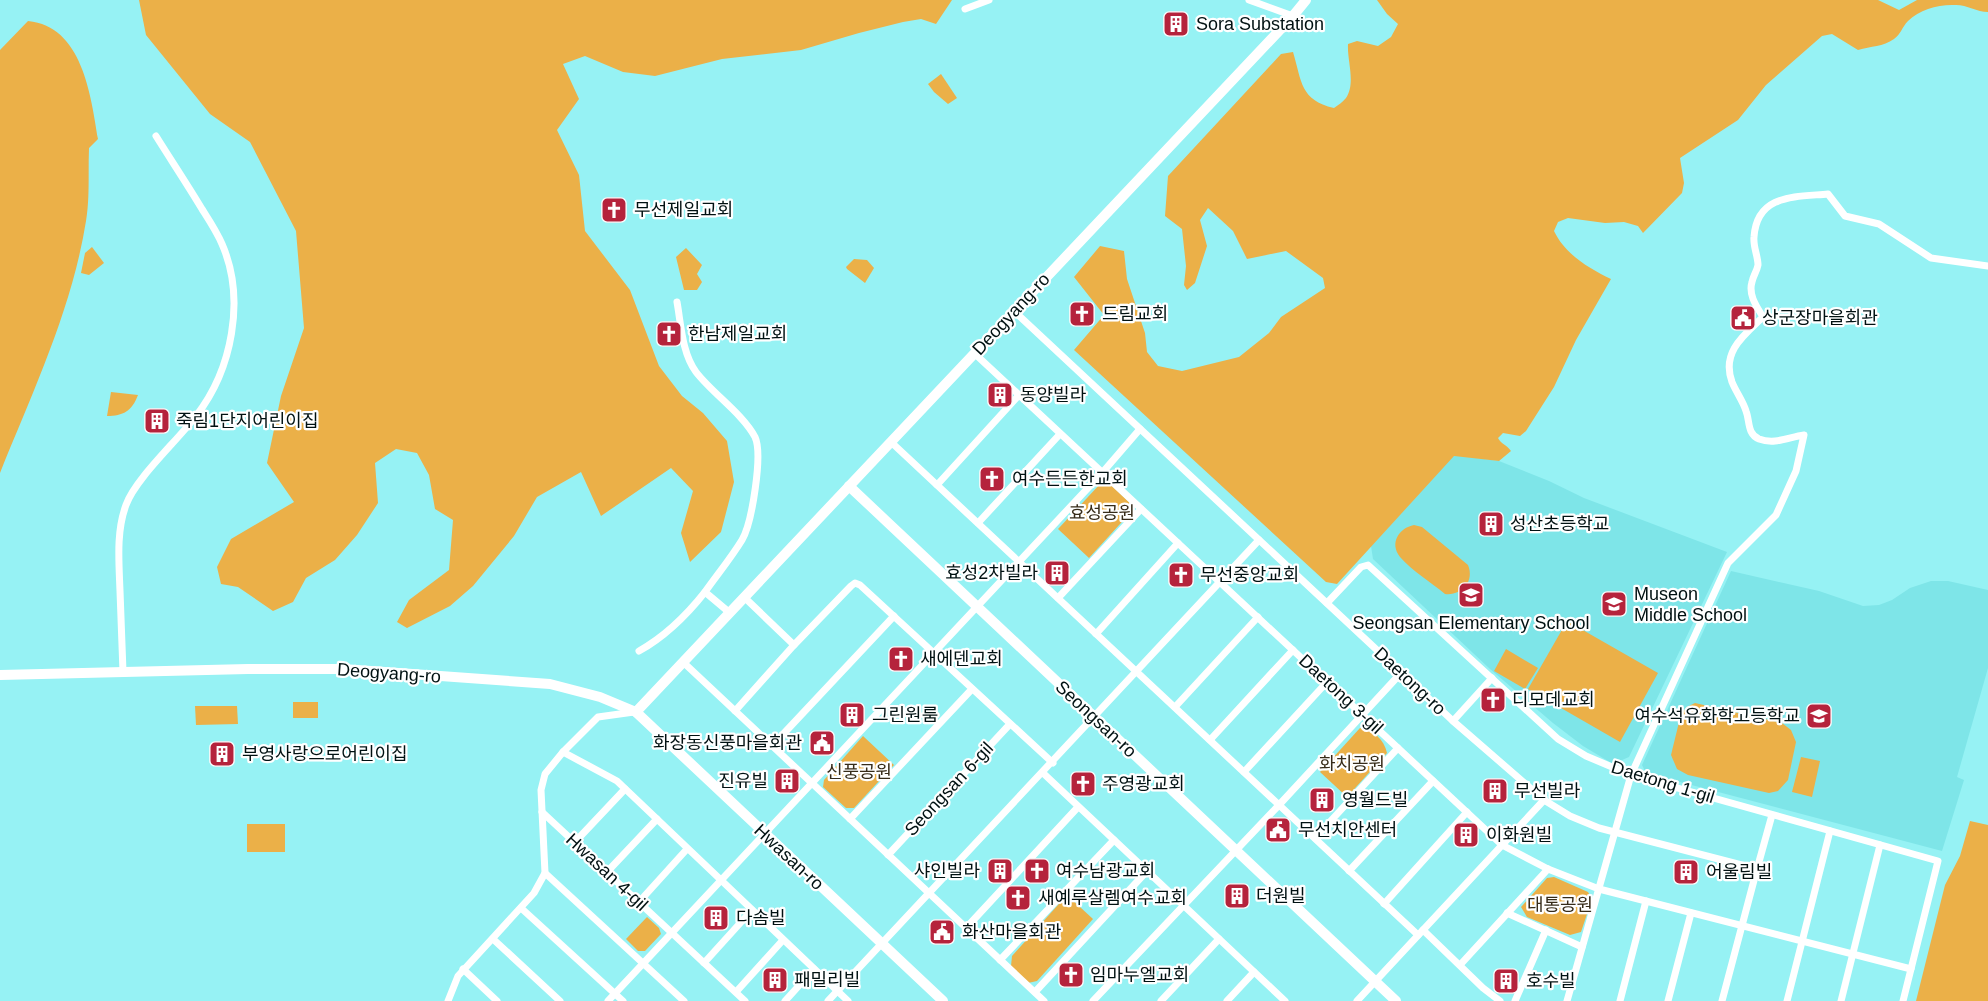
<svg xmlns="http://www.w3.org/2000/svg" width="1988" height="1001" viewBox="0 0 1988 1001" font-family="Helvetica,'Noto Sans KR',sans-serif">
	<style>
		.built { fill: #7ee5e8 }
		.green { fill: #ebb048 }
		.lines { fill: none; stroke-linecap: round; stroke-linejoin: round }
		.street { stroke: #fff; stroke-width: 7 }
		.secondary { stroke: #fff; stroke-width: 10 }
		.labels { text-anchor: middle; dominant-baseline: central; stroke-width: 4.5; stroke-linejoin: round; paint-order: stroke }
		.poi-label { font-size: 18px; fill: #011112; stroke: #fff; text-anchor: start }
		.street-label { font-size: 18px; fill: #011112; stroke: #fff }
		.park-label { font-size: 18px; fill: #372c1a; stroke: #fff }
	</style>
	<rect width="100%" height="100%" fill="#96f2f4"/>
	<!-- built -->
	<g class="built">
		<path d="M 1454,455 L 1499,461 L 1549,481 L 1584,498 L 1727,552 L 1629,757 L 1613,764 L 1583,746 L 1553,723 L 1490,669 L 1373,559 L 1371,546 Z"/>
		<path d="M 1731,571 L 1819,591 L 1863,606 L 1879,605 L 1892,600 L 1910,588 L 1931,581 L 1948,581 L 1988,590 L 1988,668 L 1957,777 L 1964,780 L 1942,851 L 1646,773 L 1642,765 Z"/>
	</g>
	<!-- green -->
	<g class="green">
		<path d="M 139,0 L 952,0 L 936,24 L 921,19 L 903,22 L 859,33 L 801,50 L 722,59 L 655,76 L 623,72 L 585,56 L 563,64 L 579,99 L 557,130 L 579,175 L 585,231 L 630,290 L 659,366 L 682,396 L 703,413 L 727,441 L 734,482 L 721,532 L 690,562 L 681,533 L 693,491 L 671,468 L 601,516 L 581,472 L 537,497 L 514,536 L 473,586 L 450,606 L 407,628 L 397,622 L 409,600 L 449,570 L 453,520 L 435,509 L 429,475 L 417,453 L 396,449 L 375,463 L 378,503 L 357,535 L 335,560 L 306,578 L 293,602 L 273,611 L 238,587 L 221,584 L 217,567 L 231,539 L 294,502 L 267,463 L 281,396 L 304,328 L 296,231 L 250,142 L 210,114 L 146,35 Z"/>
		<path d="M 1377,0 L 1878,0 L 1899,10 L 1917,0 L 1988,0 L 1988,12 C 1977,12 1967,5 1956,5 C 1939,4 1920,9 1908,21 C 1902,27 1901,34 1894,39 C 1883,47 1871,46 1858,50 L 1832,34 L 1822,36 L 1766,85 L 1738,120 L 1680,158 L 1684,183 L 1682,193 L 1643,233 L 1638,226 L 1624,222 L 1605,223 L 1568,218 L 1558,222 L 1554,231 C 1565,254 1588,268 1611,279 L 1576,340 L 1554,387 L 1526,431 L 1520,436 L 1503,433 L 1498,438 C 1501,444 1507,445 1511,451 L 1499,461 L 1454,456 L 1337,584 L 1326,582 L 1074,350 L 1104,315 L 1074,277 L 1100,246 L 1124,251 L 1127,279 L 1145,333 L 1147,352 L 1158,366 L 1182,371 L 1239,357 L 1269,333 L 1281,317 L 1325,288 L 1323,278 L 1286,251 L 1247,259 L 1233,231 L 1208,208 L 1200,220 L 1207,246 L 1195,283 L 1187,290 L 1184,285 L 1186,266 L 1182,229 L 1165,216 L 1168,176 L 1281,54 L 1293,52 C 1302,82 1300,100 1334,108 C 1338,105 1343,102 1346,98 C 1356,83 1347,61 1348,44 L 1357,41 L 1378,46 L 1391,37 L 1398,24 L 1387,14 Z"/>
		<path d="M 28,21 C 82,26 91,95 98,139 L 89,148 C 88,172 90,198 86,221 C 72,309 33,391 0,473 L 0,50 Z"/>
		<path d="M 941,74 L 957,98 L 948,104 L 934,92 L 928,84 Z"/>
		<path d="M 92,247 L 104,263 L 89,275 L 81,273 L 85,253 Z"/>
		<path d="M 686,248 L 702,265 L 697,274 L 702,282 L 697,290 L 684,290 L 676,257 Z"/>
		<path d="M 854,259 L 867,260 L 874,268 L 865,283 L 847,269 L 846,267 Z"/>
		<path d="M 111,392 L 138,395 C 132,411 123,416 107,416 Z"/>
		<path d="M 1108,482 L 1131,504 L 1131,512 L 1089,558 L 1058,529 L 1101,483 Z"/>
		<path d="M 1414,525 L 1422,527 L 1468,565 C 1475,582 1461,596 1445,594 C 1431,582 1412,571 1400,557 C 1389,543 1399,528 1414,525 Z"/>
		<path d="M 1567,621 L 1658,673 L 1620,742 L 1528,689 Z"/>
		<path d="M 1506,649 L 1538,668 L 1525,689 L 1494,671 Z"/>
		<rect x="293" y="702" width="25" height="16"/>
		<path d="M 1695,703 L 1782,723 L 1791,730 L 1796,742 L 1788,780 L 1778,791 L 1769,793 L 1688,775 L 1677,769 L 1671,755 L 1681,714 L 1687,707 Z"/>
		<path d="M 195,706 L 237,706 L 238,724 L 196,725 Z"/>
		<path d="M 1360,728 C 1373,730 1384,739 1387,753 L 1347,797 L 1320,772 Z"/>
		<path d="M 863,736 L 894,765 L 854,808 L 846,808 L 823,787 L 824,780 Z"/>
		<path d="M 1801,757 L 1820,761 L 1812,797 L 1792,792 Z"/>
		<path d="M 1970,821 L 1988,825 L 1988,1001 L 1916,1001 L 1945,885 L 1960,856 Z"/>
		<rect x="247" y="824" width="38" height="28"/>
		<path d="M 1554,877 L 1588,892 L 1592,899 L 1581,932 L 1570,935 L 1527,917 L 1521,907 L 1547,878 Z"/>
		<path d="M 1067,895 L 1093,919 L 1037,981 L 1028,983 L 1011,966 L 1012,956 Z"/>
		<path d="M 647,917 L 659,928 L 661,934 L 645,951 L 638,951 L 626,939 Z"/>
	</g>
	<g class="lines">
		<!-- street -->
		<g class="street">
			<path d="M 1249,0 L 1293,16"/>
			<path d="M 965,9 L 989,0"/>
			<path d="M 677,302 C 681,324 682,353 696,372 C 712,393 743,414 755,437 C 763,454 752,523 742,540 C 731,558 717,575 705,592 L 730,613"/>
			<path d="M 1014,311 L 1453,721 L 1544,800 L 1570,816 L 1599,828 L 1757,869 L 1722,1001"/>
			<path d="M 974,353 L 1502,845 L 1548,869 L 1599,889 L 1911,969"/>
			<path d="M 891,442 L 1418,935"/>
			<path d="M 937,485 L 1019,395"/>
			<path d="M 978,523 L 1060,434"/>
			<path d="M 744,597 L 794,645 L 851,586 L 855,583 L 860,585 L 1053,763"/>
			<path d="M 1058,598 L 1141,509"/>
			<path d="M 1327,603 L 1361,567 L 1368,565 L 1558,739 L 1586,756 L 1631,775 L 1938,861 L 1903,1001"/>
			<path d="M 1096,634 L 1178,543"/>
			<path d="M 639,651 C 666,636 686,616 705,592"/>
			<path d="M 683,662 L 1044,1001"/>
			<path d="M 123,672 C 122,645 121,618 120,591 C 119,562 116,532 126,505 C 135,479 178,440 196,416 C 232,370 246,299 222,244 C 217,232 209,220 202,209 C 187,184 171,160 156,136"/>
			<path d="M 1175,707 L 1258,617"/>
			<path d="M 735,711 L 794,645"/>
			<path d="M 1453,721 L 1492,678"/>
			<path d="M 1210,740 L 1293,650"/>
			<path d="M 772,746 L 894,616"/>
			<path d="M 563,752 L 617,781 L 848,1001"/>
			<path d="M 1244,772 L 1327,682"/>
			<path d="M 1043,773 L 1285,1001"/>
			<path d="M 542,812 L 745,1001"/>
			<path d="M 850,819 L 972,689"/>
			<path d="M 1315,838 L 1398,748"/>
			<path d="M 575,842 L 625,789"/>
			<path d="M 888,855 L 1010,724"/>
			<path d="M 1757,869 L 1772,815"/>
			<path d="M 1349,871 L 1433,781"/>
			<path d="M 607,872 L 657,819"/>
			<path d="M 545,873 L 684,1001"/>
			<path d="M 639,902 L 687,849"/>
			<path d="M 1384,904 L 1467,812"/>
			<path d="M 521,908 L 623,1001"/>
			<path d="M 1507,913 L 1582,947"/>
			<path d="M 966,928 L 1078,807"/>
			<path d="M 1423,930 L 1483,988 L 1500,1001"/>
			<path d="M 493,939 L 560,1001"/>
			<path d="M 1000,960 L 1114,840"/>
			<path d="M 704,963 L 752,910"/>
			<path d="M 1460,965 L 1548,869"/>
			<path d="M 463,969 L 497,1001"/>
			<path d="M 736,992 L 783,940"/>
			<path d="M 1035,992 L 1147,871"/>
			<path d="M 448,1001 L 458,976 L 534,893 L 545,873 L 541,790 L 545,774 L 563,752 L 598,717 L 634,712"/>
			<path d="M 608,1001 L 1102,473 L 1140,429"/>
			<path d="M 785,1001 L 814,969"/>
			<path d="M 828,1001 L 1259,540"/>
			<path d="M 1093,1001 L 1279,805 L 1401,673"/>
			<path d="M 1161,1001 L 1219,939"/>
			<path d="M 1227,1001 L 1254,972"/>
			<path d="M 1357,1001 L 1544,800"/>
			<path d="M 1515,1001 L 1546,930"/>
			<path d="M 1567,1001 L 1631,775 L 1728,563 L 1776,515 L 1796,471 L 1804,435 C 1789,437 1775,445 1759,439 C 1747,434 1750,421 1746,411 C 1743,401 1736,392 1732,382 C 1721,352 1744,335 1763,317 C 1757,307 1748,295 1752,282 C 1753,276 1757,271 1758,265 C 1758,256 1753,247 1754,237 C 1757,194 1795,197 1828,194 L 1845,216 L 1879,224 L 1931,258 L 1988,266"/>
			<path d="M 1620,1001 L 1646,901"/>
			<path d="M 1668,1001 L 1691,913"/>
			<path d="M 1787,1001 L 1830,831"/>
			<path d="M 1841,1001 L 1880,845"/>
		</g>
		<!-- secondary -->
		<g class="secondary">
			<path d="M 849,486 L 1396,1001"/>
			<path d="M 0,675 L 248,669 L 343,669 L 550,684 L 600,697 L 636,712 L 943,1001"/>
			<path d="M 636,712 L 1293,16 L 1306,0"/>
		</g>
	</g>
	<!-- icons -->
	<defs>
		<g id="building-square" transform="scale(1.35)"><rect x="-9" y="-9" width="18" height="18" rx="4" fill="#b5233c" stroke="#fff"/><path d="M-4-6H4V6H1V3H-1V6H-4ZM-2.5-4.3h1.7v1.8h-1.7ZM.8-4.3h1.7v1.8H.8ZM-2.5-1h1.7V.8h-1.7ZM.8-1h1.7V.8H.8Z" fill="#fff"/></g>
		<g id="church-square" transform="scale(1.35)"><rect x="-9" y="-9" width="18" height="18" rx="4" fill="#b5233c" stroke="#fff"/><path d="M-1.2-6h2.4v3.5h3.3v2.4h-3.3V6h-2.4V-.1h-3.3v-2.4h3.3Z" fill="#fff"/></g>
		<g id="civic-square" transform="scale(1.35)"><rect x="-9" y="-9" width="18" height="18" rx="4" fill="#b5233c" stroke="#fff"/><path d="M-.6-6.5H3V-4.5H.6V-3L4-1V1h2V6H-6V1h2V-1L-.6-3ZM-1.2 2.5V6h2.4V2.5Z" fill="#fff"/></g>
		<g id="school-square" transform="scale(1.35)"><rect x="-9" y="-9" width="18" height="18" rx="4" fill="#b5233c" stroke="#fff"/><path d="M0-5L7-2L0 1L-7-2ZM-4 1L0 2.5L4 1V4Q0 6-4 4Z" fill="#fff"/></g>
	</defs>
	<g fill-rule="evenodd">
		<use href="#building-square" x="1176" y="24"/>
		<use href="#church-square" x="614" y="210"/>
		<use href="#church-square" x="1082" y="314"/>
		<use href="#civic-square" x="1743" y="318"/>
		<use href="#church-square" x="669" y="334"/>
		<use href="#building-square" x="1000" y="395"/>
		<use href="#building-square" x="157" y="421"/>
		<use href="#church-square" x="992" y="479"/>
		<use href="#building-square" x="1491" y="524"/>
		<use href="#building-square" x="1057" y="573"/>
		<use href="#church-square" x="1181" y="575"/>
		<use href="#school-square" x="1471" y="595"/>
		<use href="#school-square" x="1614" y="604"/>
		<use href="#church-square" x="901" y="659"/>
		<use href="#church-square" x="1493" y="700"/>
		<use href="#building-square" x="852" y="715"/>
		<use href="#school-square" x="1819" y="716"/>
		<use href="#civic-square" x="822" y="743"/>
		<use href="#building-square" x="222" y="754"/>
		<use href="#building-square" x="787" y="781"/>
		<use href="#church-square" x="1083" y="784"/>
		<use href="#building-square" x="1495" y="791"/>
		<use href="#building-square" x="1322" y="800"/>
		<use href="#civic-square" x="1278" y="830"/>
		<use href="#building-square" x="1466" y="835"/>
		<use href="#building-square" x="1000" y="871"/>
		<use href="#church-square" x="1037" y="871"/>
		<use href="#building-square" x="1686" y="872"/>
		<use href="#building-square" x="1237" y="896"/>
		<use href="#church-square" x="1018" y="898"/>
		<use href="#building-square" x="716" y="918"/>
		<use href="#civic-square" x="942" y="932"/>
		<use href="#church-square" x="1071" y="975"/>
		<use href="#building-square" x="775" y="980"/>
		<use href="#building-square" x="1506" y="981"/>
	</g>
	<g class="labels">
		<!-- poi labels -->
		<g class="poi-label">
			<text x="1196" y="24">Sora Substation</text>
			<text x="634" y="210">무선제일교회</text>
			<text x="1102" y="314">드림교회</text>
			<text x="1762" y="318">상군장마을회관</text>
			<text x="688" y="334">한남제일교회</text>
			<text x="1020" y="395">동양빌라</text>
			<text x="176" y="421">죽림1단지어린이집</text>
			<text x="1012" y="479">여수든든한교회</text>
			<text x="1510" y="524">성산초등학교</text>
			<text x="1038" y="573" text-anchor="end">효성2차빌라</text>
			<text x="1200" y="575">무선중앙교회</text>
			<text x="1634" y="594">Museon<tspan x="1634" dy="21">Middle School</tspan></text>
			<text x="1471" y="623" text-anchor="middle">Seongsan Elementary School</text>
			<text x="920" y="659">새에덴교회</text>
			<text x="1512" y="700">디모데교회</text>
			<text x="872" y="715">그린원룸</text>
			<text x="1800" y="716" text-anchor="end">여수석유화학고등학교</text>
			<text x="802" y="743" text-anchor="end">화장동신풍마을회관</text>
			<text x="242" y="754">부영사랑으로어린이집</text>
			<text x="768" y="781" text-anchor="end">진유빌</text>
			<text x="1102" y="784">주영광교회</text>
			<text x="1514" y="791">무선빌라</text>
			<text x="1342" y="800">영월드빌</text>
			<text x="1298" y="830">무선치안센터</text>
			<text x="1486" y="835">이화원빌</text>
			<text x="980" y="871" text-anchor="end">샤인빌라</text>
			<text x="1056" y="871">여수남광교회</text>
			<text x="1706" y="872">어울림빌</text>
			<text x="1256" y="896">더원빌</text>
			<text x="1038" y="898">새예루살렘여수교회</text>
			<text x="736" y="918">다솜빌</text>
			<text x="962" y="932">화산마을회관</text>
			<text x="1090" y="975">임마누엘교회</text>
			<text x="794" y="980">패밀리빌</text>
			<text x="1526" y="981">호수빌</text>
		</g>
		<!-- street labels -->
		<g class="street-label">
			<text transform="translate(1011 314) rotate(-47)">Deogyang-ro</text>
			<text transform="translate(389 673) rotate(4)">Deogyang-ro</text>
			<text transform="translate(1410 681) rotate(43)">Daetong-ro</text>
			<text transform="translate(1341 694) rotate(43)">Daetong 3-gil</text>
			<text transform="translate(1096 719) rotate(43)">Seongsan-ro</text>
			<text transform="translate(1663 782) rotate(17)">Daetong 1-gil</text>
			<text transform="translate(949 789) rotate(-47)">Seongsan 6-gil</text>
			<text transform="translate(789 857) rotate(43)">Hwasan-ro</text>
			<text transform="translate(607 872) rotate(43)">Hwasan 4-gil</text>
		</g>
		<!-- park labels -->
		<g class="park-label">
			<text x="1102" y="513">효성공원</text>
			<text x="1352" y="764">화치공원</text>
			<text x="859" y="772">신풍공원</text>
			<text x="1560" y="905">대통공원</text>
		</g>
	</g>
</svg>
